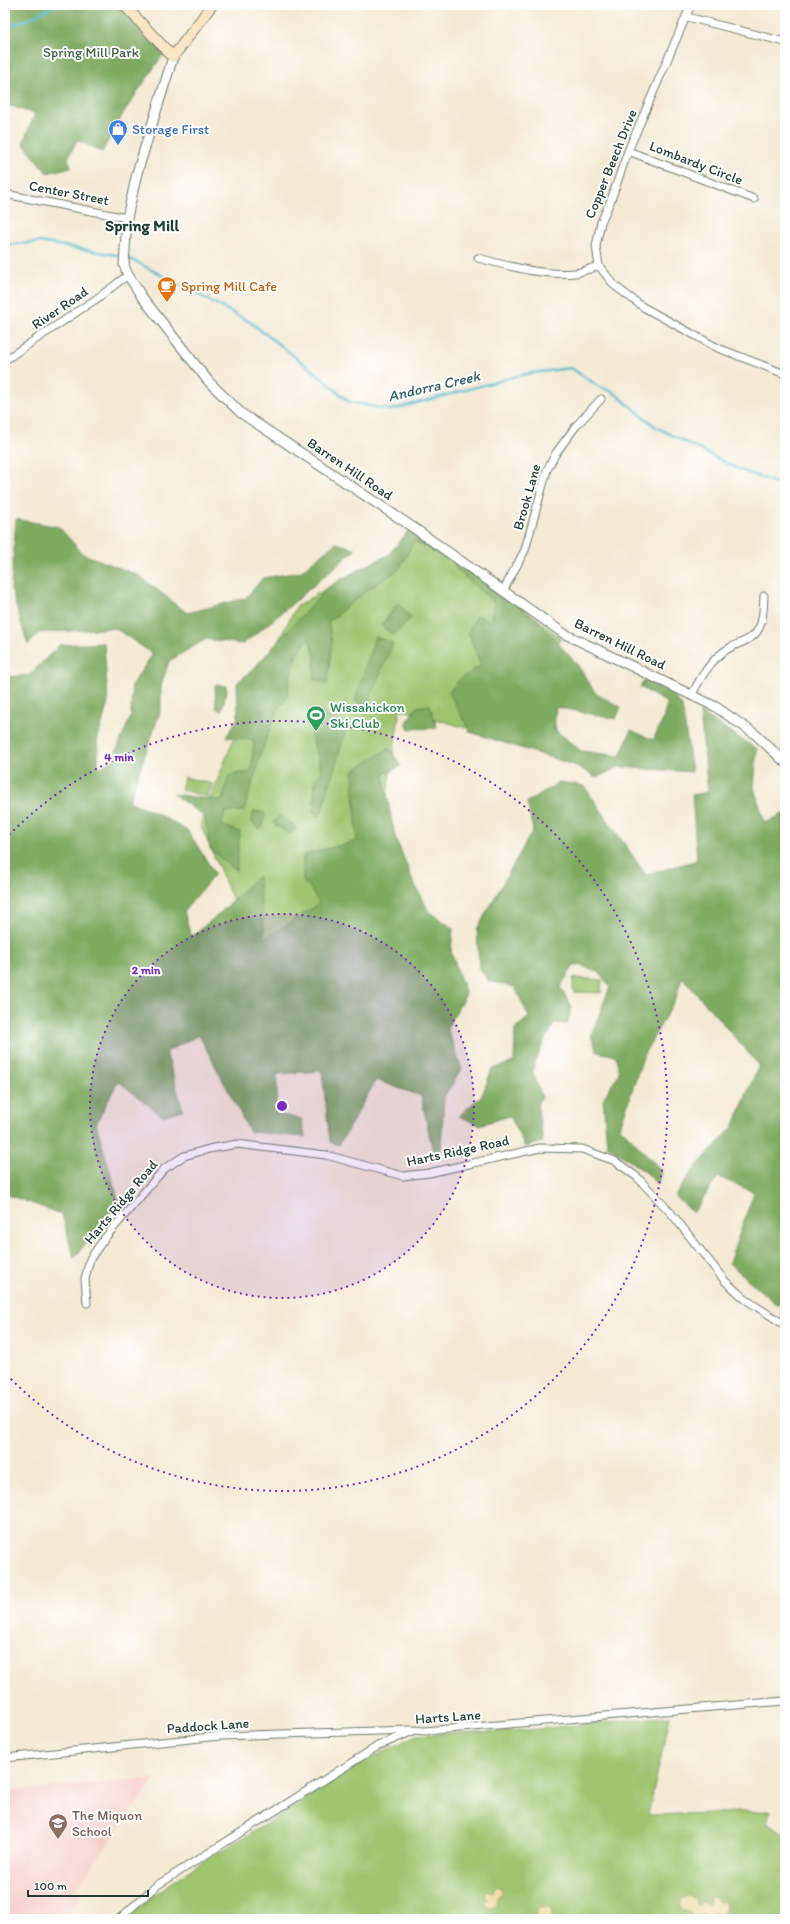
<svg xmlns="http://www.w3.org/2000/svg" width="790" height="1924" viewBox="0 0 790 1924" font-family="Itim,sans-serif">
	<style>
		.built { fill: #f7d0cd }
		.green { fill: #9ec46e; stroke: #5e8051 }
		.forest { fill: #7eaa61; stroke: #4e744a }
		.sand { fill: #eeda9e; stroke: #868c69 }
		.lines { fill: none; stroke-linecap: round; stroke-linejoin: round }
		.stream { stroke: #51bace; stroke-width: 2.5 }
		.minor-casing { stroke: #6a796c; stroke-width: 9 }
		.tertiary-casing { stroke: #6a796c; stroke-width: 11 }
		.secondary-casing { stroke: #6a796c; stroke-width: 12 }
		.minor { stroke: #fff; stroke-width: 7 }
		.tertiary { stroke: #fff; stroke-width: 9 }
		.secondary { stroke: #fce5c4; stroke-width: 10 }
		.ring { fill: none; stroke: #7b2cbf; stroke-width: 2; stroke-dasharray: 2 4 }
		.labels { text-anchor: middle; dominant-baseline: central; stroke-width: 4; stroke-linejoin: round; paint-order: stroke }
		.park-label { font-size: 14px; fill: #3f5f42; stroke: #fff }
		.shop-label { font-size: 14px; fill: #366cbe; stroke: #fff; text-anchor: start }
		.street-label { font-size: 14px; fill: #1f3d34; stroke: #fff }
		.food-label { font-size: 14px; fill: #c56008; stroke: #fff; text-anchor: start }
		.leisure-label { font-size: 14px; fill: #27864d; stroke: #fff; text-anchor: start }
		.education-label { font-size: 14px; fill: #785e54; stroke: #fff; text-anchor: start }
		.water-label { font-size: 15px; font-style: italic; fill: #2e6262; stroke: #fff }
		.quarter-label { font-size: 16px; font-weight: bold; fill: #1f3d34; stroke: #fff }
		.centre { fill: #7b2cbf; stroke: #fff; stroke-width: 2 }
		.ring-label { font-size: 12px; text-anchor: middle; font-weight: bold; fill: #7b2cbf; stroke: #fff; stroke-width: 4; stroke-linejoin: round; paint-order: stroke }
	</style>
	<rect width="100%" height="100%" fill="#fff"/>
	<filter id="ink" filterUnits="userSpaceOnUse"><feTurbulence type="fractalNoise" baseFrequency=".025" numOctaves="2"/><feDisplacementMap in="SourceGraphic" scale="8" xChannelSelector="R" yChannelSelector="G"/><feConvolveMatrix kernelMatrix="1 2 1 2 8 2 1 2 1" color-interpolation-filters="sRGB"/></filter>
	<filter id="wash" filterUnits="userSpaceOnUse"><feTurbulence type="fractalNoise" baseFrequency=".012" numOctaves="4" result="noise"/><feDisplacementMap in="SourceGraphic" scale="16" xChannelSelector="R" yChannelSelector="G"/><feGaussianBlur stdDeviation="0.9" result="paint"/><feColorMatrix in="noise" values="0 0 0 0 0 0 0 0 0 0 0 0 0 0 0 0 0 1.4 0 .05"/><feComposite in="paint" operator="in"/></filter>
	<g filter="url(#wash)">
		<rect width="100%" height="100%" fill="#f4e9d3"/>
		<!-- built -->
		<path class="built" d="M 155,1778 L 76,1889 L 82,1896 L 64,1919 L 5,1919 L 5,1791 Z"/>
		<!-- green -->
		<g class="green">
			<path d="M 411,526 L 540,621 L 561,638 L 544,669 L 561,755 L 400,709 L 374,883 L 347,960 L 258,949 L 239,914 L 200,824 L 254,687 L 296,607 L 350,574 L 394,552 Z"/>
			<path d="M 184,777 L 212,784 L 208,797 L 181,790 Z"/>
			<path d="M 573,978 L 602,980 L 601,993 L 573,992 Z"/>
			<path d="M 670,1716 L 648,1815 L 770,1811 L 767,1823 L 785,1835 L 785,1919 L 125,1919 L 154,1895 L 197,1865 L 268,1823 L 358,1765 L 416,1735 L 527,1730 Z"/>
		</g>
		<!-- forest -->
		<g class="forest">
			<path d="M 5,5 L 125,5 L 166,50 L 124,112 L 102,152 L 77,140 L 68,158 L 71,167 L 47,173 L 23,143 L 35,114 L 5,104 Z"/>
			<path d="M 16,519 L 59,527 L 83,554 L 138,575 L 187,613 L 246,598 L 263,578 L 300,572 L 336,543 L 356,549 L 279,615 L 243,644 L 206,639 L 169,661 L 161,686 L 161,709 L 129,801 L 156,813 L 188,831 L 215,874 L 184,911 L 191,937 L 218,915 L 258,876 L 265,939 L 319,904 L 311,889 L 303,881 L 303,855 L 357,841 L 353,771 L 389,748 L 401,766 L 384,774 L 386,792 L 395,836 L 413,881 L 429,912 L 453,928 L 451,952 L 466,994 L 447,1028 L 462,1069 L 444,1097 L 441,1150 L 434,1156 L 421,1096 L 376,1080 L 339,1145 L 330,1142 L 322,1071 L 277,1074 L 277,1114 L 301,1119 L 305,1137 L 250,1132 L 199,1035 L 166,1052 L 183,1110 L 162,1116 L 118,1081 L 96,1124 L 119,1202 L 74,1258 L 62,1214 L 5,1194 L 5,708 L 9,677 L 30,675 L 59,645 L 104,643 L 108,702 L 97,741 L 99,769 L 113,759 L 131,716 L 132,684 L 153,654 L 115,628 L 39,633 L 28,645 L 11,589 Z"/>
			<path d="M 409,531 L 449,556 L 447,559 L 414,541 L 399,569 L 368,590 L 328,622 L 332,642 L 327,684 L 313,678 L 315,656 L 309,638 L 296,656 L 289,681 L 287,698 L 278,709 L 265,741 L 244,811 L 225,812 L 222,825 L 240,832 L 236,871 L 210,849 L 205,817 L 173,794 L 222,801 L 229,776 L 240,773 L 251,772 L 254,740 L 226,737 L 238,718 L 237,683 L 254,668 L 328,587 L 388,555 Z"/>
			<path d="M 457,564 L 534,617 L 577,664 L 596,694 L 621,707 L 616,719 L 556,707 L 554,729 L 581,751 L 620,756 L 631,730 L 653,740 L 663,720 L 667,703 L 640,687 L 645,680 L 672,694 L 682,706 L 692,772 L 618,767 L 596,778 L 577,766 L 470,732 L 449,692 L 460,679 L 481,665 L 468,633 L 477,615 L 490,621 L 494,603 L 453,566 Z"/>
			<path d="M 398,603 L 411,618 L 394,635 L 381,626 Z"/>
			<path d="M 375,637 L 393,643 L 373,690 L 370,701 L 364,706 L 355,701 Z"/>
			<path d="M 215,685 L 226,686 L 227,691 L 221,711 L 216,708 Z"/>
			<path d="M 430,705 L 437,728 L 409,729 L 406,722 L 417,707 Z"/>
			<path d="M 321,712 L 346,730 L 320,816 L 313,812 L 315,780 L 322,772 L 311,735 Z"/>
			<path d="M 700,712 L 757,749 L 754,788 L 765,823 L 785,813 L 785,1285 L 778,1306 L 729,1263 L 754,1192 L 718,1177 L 693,1213 L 675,1196 L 692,1171 L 733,1127 L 759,1065 L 682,977 L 676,998 L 644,1054 L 620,1127 L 662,1171 L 657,1185 L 648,1174 L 607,1145 L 603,1099 L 619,1073 L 616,1056 L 597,1052 L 591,1035 L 610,987 L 598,971 L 575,964 L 560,987 L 572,1007 L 567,1024 L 555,1023 L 544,1041 L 532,1071 L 542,1097 L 537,1104 L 543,1142 L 525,1147 L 510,1116 L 479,1125 L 459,1116 L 482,1095 L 492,1069 L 514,1062 L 515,1029 L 529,1017 L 515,987 L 489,981 L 479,968 L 477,929 L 533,830 L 527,802 L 560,782 L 584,786 L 646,875 L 697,860 L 692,795 L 708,792 Z"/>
			<path d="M 254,811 L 265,813 L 263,827 L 258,829 L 251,820 Z"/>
			<path d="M 279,815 L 297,828 L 289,834 L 273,823 Z"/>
		</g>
		<!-- sand -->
		<g class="sand">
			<path d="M 496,1886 L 501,1888 L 502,1893 L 497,1897 L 496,1906 L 490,1909 L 485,1904 L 486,1901 L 489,1900 L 486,1898 L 485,1893 L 489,1890 L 493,1892 L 494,1888 Z"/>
			<path d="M 688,1896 L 695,1898 L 698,1906 L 702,1901 L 706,1905 L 710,1904 L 709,1897 L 713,1896 L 719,1902 L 725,1901 L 726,1909 L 722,1913 L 713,1913 L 708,1917 L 702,1914 L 696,1917 L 691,1915 L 689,1911 L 683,1911 L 680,1906 L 682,1898 Z"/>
			<path d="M 546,1906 L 551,1908 L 553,1919 L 538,1919 L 536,1910 L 539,1907 Z"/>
		</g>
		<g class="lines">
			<!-- stream -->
			<g class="stream">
				<path d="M 5,27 L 27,20 L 56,5"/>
				<path d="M 5,245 L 40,242 L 122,256"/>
				<path d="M 127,257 L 250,322 L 321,377 L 349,402 L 391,410 L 525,374 L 571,368 L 598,386 L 613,392 L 656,427 L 740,470 L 785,486"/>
			</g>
		</g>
	</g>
	<g filter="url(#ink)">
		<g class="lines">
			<!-- minor casing -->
			<g class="minor-casing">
				<g id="minor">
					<path d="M 691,5 L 628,151 L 611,200 L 601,222 L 596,246 L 599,266 L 615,286 L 643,307 L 718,348 L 785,374"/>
					<path d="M 687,17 L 785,42"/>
					<path d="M 628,151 L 754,199"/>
					<path d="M 5,194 L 127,218"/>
					<path d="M 478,258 C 509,266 542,276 575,273 C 583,272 591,268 599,266"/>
					<path d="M 5,360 L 99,297 L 128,275"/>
					<path d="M 503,591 L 525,550 L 547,470 L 556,453 L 576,426 L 601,399"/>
					<path d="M 692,694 C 702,676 711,658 731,647 C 738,644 750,640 755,634 C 764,624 763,609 764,596"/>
					<path d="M 87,1303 L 85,1279 L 90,1259 L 104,1239 L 164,1169 L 184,1156 L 209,1149 L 237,1144 L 326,1155 L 403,1176 L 429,1173 L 540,1148 L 582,1149 L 615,1161 L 637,1177 L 671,1213 L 725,1281 L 745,1299 L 785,1325"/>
					<path d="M 5,1758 L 220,1736 L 410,1730"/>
					<path d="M 119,1919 L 156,1886 L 378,1746 L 415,1730 L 424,1731 L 785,1701"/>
				</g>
			</g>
			<!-- tertiary casing -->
			<g class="tertiary-casing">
				<path id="tertiary" d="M 173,57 L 137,173 L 127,218 L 124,265 L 128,275 L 142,297 L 209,382 L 241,413 L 411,526 L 563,633 L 716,707 L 755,734 L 785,762"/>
			</g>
			<!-- secondary casing -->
			<g class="secondary-casing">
				<path id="secondary" d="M 124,5 L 173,57 L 212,5"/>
			</g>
			<!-- minor -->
			<use href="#minor" class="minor"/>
			<!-- tertiary -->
			<use href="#tertiary" class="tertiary"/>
			<!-- secondary -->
			<use href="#secondary" class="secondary"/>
		</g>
	</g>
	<!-- distance rings -->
	<circle cx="282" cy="1106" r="192" fill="#7b2cbf" fill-opacity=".12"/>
	<g class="ring">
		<circle cx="282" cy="1106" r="192"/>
		<path d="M5 839A385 385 0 1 1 5 1373"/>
	</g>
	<!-- icons -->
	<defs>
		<g id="shop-pin" transform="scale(1)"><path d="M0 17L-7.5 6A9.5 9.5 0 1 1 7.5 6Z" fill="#3f7fe0" stroke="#fff"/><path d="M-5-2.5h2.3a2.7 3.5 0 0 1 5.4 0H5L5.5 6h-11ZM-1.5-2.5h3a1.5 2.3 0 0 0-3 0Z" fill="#fff"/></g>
		<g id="cafe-pin" transform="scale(1)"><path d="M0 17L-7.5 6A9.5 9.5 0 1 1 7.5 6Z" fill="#e8710a" stroke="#fff"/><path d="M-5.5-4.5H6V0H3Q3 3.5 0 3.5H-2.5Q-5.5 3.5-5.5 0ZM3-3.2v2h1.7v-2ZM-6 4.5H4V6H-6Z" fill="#fff"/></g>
		<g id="stadium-pin" transform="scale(1)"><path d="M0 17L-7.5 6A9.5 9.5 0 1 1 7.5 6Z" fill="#2e9e5b" stroke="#fff"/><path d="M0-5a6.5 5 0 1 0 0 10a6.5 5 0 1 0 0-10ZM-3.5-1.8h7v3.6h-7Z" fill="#fff"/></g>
		<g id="school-pin" transform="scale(1)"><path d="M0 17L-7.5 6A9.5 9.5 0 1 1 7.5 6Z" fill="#8d6e63" stroke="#fff"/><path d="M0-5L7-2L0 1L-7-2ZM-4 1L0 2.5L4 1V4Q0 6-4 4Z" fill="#fff"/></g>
	</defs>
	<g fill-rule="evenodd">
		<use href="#shop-pin" x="118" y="129"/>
		<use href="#cafe-pin" x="167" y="286"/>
		<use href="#stadium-pin" x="316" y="715"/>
		<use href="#school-pin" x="58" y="1823"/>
	</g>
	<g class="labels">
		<!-- park labels -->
		<g class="park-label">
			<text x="91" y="52">Spring Mill Park</text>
		</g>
		<!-- shop labels -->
		<g class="shop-label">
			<text x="132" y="129">Storage First</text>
		</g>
		<!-- street labels -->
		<g class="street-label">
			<text transform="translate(696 163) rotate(21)">Lombardy Circle</text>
			<text transform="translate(611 164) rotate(-68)">Copper Beech Drive</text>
			<text transform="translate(69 193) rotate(11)">Center Street</text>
			<text transform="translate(60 308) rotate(-34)">River Road</text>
			<text transform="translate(350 469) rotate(34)">Barren Hill Road</text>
			<text transform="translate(527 497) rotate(-74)">Brook Lane</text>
			<text transform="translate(620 644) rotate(26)">Barren Hill Road</text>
			<text transform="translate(458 1151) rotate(-12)">Harts Ridge Road</text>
			<text transform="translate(121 1202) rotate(-50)">Harts Ridge Road</text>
			<text transform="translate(448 1717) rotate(-4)">Harts Lane</text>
			<text transform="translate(208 1726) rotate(-4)">Paddock Lane</text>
		</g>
		<!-- food labels -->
		<g class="food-label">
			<text x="181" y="286">Spring Mill Cafe</text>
		</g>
		<!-- leisure labels -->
		<g class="leisure-label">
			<text x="330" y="707">Wissahickon<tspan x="330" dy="16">Ski Club</tspan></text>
		</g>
		<!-- education labels -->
		<g class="education-label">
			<text x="72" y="1815">The Miquon<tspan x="72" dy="16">School</tspan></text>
		</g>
		<!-- water labels -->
		<g class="water-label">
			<text transform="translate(434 386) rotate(-13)">Andorra Creek</text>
		</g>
		<!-- quarter labels -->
		<g class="quarter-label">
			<text x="142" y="225">Spring Mill</text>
		</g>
	</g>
	<circle cx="282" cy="1106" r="6" class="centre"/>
	<g class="ring-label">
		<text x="119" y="761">4 min</text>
		<text x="146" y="974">2 min</text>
	</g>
	<!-- margin -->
	<rect width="790" height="1924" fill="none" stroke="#fff" stroke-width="20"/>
	<!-- scale -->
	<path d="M28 1890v6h120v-6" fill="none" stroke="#1f3d34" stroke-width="2"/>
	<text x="34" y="1890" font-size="12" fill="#1f3d34" stroke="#ffffff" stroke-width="3" paint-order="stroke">100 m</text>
</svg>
